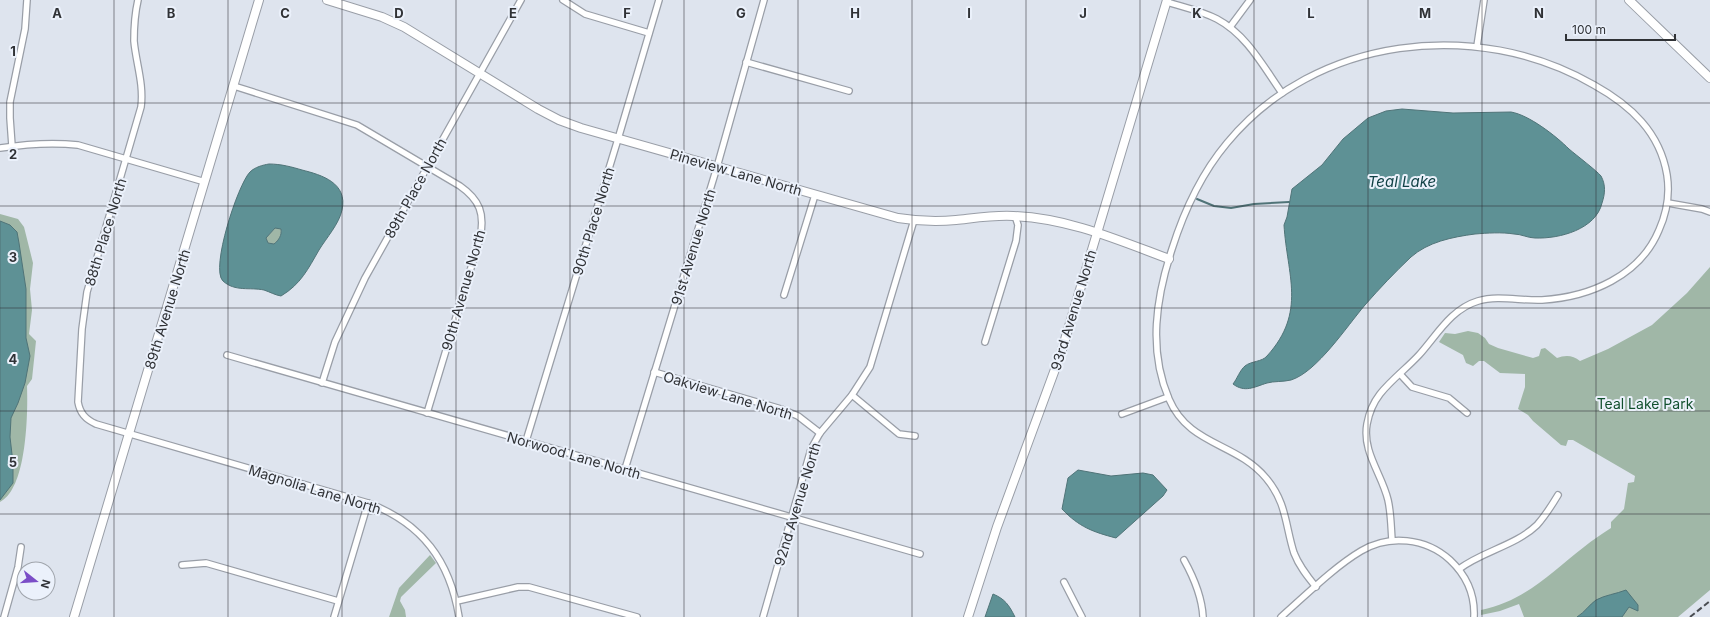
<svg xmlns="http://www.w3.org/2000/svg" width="1710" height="617" viewBox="0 0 1710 617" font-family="Inter,sans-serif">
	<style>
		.green { fill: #a0b7a7 }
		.water { fill: #5e9195; stroke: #507478; fill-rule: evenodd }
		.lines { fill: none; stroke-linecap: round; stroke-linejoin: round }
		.stream { stroke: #507478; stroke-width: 2 }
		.street-casing { stroke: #999ea7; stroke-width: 8 }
		.secondary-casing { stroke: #999ea7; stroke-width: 10 }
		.street { stroke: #fff; stroke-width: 5.5 }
		.secondary { stroke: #fff; stroke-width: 8 }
		.rail { stroke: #494c51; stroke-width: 2; stroke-dasharray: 6 3; stroke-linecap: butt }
		.grid { fill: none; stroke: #303236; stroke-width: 1; stroke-opacity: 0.55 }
		.labels { text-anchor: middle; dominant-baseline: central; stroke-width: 4; stroke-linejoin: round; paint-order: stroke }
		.street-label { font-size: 14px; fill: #303236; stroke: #ebf1fb }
		.park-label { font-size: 14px; fill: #11502e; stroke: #ebf1fb }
		.water-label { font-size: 15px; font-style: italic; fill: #124246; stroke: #ebf1fb }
		.grid-label { font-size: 13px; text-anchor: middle; font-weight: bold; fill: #303236; stroke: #ebf1fb; stroke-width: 4; stroke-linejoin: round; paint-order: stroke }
	</style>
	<rect width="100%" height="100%" fill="#dee4ee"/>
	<!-- green -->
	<g class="green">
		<path d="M 0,214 L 18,219 L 24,227 L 33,263 L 30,289 L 32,310 L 29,334 L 36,341 L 32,379 L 27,386 C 28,413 27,489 0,502 Z"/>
		<path d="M 275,228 L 281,228 C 282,235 279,240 274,244 L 268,243 L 266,238 Z"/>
		<path d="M 1710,267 L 1710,590 L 1678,617 L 1524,617 L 1519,604 L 1500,611 L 1481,615 L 1481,610 C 1525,601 1549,574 1584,547 C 1592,540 1602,534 1611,528 L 1611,522 L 1624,509 L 1628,483 L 1634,482 L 1635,476 L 1573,440 L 1568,440 L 1566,446 L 1561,445 L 1533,421 L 1528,415 L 1518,409 L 1525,387 L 1525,374 L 1500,373 L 1484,361 L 1479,361 L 1473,366 L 1466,363 L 1463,355 L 1439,342 L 1445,333 L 1455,334 L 1468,331 L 1478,333 L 1485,338 L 1489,344 L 1498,348 L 1533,358 L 1539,356 L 1541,349 L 1545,348 L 1557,358 C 1565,355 1573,355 1580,361 L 1608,349 L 1652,325 L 1687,293 Z"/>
		<path d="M 430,555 L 436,563 L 401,597 L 400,601 L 405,610 L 406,617 L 389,617 L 399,588 Z"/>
	</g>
	<!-- water -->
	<g class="water">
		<path d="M 1402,109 L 1453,113 L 1511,112 C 1529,115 1556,136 1569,149 C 1576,155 1597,171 1601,176 C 1606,185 1605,194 1602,203 C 1596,229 1560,239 1535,238 C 1528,238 1521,234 1514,234 C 1501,232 1488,233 1475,234 C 1452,237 1428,242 1411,257 C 1395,272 1379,289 1365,305 C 1347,326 1317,372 1291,380 C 1283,382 1274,381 1267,383 C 1254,387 1245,393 1233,384 C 1237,379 1240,370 1245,366 C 1251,361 1262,362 1267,356 C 1307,312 1287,275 1284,225 L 1287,217 L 1292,189 L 1322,165 L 1343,139 L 1368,118 L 1386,111 Z"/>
		<path d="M 269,164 C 281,164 292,167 302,170 C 322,175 348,183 342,210 C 339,224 327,237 319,250 C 308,269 301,284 281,296 C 275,295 270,292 264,290 C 250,287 235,292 223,281 C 210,269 238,184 250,172 C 255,167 263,165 269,164 ZM 275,228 L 281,229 C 282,235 279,240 274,244 L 268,243 L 266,238 Z"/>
		<path d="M 0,221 L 10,225 L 17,232 L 19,243 L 26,289 L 26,338 L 30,356 L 25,383 L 18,403 L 11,418 L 10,437 L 13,463 L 13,483 L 0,500 Z"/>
		<path d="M 1078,470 L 1111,476 L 1143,473 L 1153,475 L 1167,490 L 1163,496 L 1116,538 C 1093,532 1079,527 1062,509 L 1068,478 Z"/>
		<path d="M 1626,590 L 1638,605 L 1638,611 L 1629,607 L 1622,617 L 1577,617 C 1585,612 1589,605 1596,600 C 1605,595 1616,594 1626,590 Z"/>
		<path d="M 993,594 C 1005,599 1009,605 1015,617 L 985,617 Z"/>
	</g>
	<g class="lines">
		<!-- stream -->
		<path class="stream" d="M 1197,199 L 1214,206 L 1231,208 L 1254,204 L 1289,202"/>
		<!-- street casing -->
		<g class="street-casing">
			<g id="street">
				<path d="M 138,0 C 135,13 134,27 134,41 C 136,63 144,84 141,107 L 87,292 L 82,329 L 78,402 C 80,413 85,419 96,424 L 368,503 C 422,523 450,561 459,617"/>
				<path d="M 563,0 L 585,14 L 649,33"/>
				<path d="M 1167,2 C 1183,7 1202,11 1217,19 C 1247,35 1263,66 1282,93"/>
				<path d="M 1230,27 L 1250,0"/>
				<path d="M 1477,46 L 1484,0"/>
				<path d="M 746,62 L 849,91"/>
				<path d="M 234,86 L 357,125 L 460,186 C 480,200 485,214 480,238 L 427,413"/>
				<path d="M 12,146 L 10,118 L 10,102 L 25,29 L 27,0"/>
				<path d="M 0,148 C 26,144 51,142 78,145 L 205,182"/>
				<path d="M 1668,203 L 1702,209 L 1710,212"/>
				<path d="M 784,295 L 815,195"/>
				<path d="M 985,342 L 1016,241 L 1018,225 L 1015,216"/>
				<path d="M 227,355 L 920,554"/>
				<path d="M 654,372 L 781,409 L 798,416 L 820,433"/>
				<path d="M 1400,374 L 1412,387 L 1449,398 L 1467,413"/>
				<path d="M 322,383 L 335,342 L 365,278 L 521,0"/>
				<path d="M 852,395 L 899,434 L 915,436"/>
				<path d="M 1122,414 L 1168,397"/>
				<path d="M 526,441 L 618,139 L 659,0"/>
				<path d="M 625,469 L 717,167 L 764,0"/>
				<path d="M 1184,560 C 1194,578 1202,596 1203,617"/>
				<path d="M 182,565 L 206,563 L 338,601"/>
				<path d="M 1459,569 C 1483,551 1515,546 1537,525 C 1545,516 1552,505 1558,495"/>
				<path d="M 1064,582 L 1082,617"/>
				<path d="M 1316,587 C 1307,576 1299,566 1294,553 C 1285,525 1287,503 1266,478 C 1236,442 1189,446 1169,399 C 1148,350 1156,298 1172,249 C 1184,211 1201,174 1227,143 C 1315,36 1477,17 1594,85 C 1630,105 1660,132 1667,175 C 1670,194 1667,212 1659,230 C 1640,276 1590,297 1542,300 C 1521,301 1498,295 1478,301 C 1451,309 1437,335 1419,355 C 1407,368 1391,380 1380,394 C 1373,403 1369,413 1367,424 C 1362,452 1382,474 1388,500 C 1391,513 1391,527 1392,540"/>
				<path d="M 457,601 L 518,587 L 529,587 L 637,617"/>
				<path d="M 4,617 L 18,567 L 21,547"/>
				<path d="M 334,617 L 368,503"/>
				<path d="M 763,617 L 811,449 L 820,433 L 852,395 L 870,367 L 914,220"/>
				<path d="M 1281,617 C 1305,596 1334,567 1361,551 C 1389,534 1426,538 1450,560 C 1466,575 1475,595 1474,617"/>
			</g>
		</g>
		<!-- secondary casing -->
		<g class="secondary-casing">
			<g id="secondary">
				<path d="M 327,0 L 382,17 L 404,27 L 538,109 L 559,120 L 581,128 L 898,218 C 917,221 936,222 956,220 C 975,218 994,215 1013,216 C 1068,218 1118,240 1169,259"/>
				<path d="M 1629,0 L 1710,78"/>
				<path d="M 74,617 L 259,0"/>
				<path d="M 968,617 L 997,527 L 1061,353 L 1167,0"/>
			</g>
		</g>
		<!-- street -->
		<use href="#street" class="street"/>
		<!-- secondary -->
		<use href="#secondary" class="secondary"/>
		<!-- rail -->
		<path class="rail" d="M 1690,617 L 1710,601"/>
	</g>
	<!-- grid -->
	<path class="grid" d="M 114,0 L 114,617M 228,0 L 228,617M 342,0 L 342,617M 456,0 L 456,617M 570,0 L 570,617M 684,0 L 684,617M 798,0 L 798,617M 912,0 L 912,617M 1026,0 L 1026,617M 1140,0 L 1140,617M 1254,0 L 1254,617M 1368,0 L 1368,617M 1482,0 L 1482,617M 1596,0 L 1596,617M 0,103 L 1710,103M 0,206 L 1710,206M 0,308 L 1710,308M 0,411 L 1710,411M 0,514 L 1710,514"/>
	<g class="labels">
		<!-- street labels -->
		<g class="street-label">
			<text transform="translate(736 172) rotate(16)">Pineview Lane North</text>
			<text transform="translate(415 188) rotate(-61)">89th Place North</text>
			<text transform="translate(593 221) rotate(-73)">90th Place North</text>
			<text transform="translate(105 232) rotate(-73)">88th Place North</text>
			<text transform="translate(693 247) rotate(-73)">91st Avenue North</text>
			<text transform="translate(463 290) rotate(-74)">90th Avenue North</text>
			<text transform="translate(167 309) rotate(-73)">89th Avenue North</text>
			<text transform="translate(1073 310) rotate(-73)">93rd Avenue North</text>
			<text transform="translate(728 395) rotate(17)">Oakview Lane North</text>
			<text transform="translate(574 455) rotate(16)">Norwood Lane North</text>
			<text transform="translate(315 489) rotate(17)">Magnolia Lane North</text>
			<text transform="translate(797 504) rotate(-73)">92nd Avenue North</text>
		</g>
		<!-- park labels -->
		<g class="park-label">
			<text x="1645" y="403">Teal Lake Park</text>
		</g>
		<!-- water labels -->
		<g class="water-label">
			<text x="1402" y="181">Teal Lake</text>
		</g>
	</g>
	<g class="grid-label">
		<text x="57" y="18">A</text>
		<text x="171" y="18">B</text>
		<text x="285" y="18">C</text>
		<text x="399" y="18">D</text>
		<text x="513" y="18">E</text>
		<text x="627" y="18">F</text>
		<text x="741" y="18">G</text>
		<text x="855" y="18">H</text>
		<text x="969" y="18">I</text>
		<text x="1083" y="18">J</text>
		<text x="1197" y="18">K</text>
		<text x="1311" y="18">L</text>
		<text x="1425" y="18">M</text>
		<text x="1539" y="18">N</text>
		<text x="13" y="56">1</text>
		<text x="13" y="159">2</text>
		<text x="13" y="262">3</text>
		<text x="13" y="364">4</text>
		<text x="13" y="467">5</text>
	</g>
	<!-- north arrow -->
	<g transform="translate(36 581) rotate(107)"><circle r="19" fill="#ebf1fb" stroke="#a0a5ac"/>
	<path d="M0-3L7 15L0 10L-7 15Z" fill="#7b4ec7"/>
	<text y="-6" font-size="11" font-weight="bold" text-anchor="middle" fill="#303236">N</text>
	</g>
	<!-- scale -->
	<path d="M1566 34v6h109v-6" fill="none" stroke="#303236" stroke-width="2"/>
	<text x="1572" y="34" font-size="12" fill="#303236" stroke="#ebf1fb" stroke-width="3" paint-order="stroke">100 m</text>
</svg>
